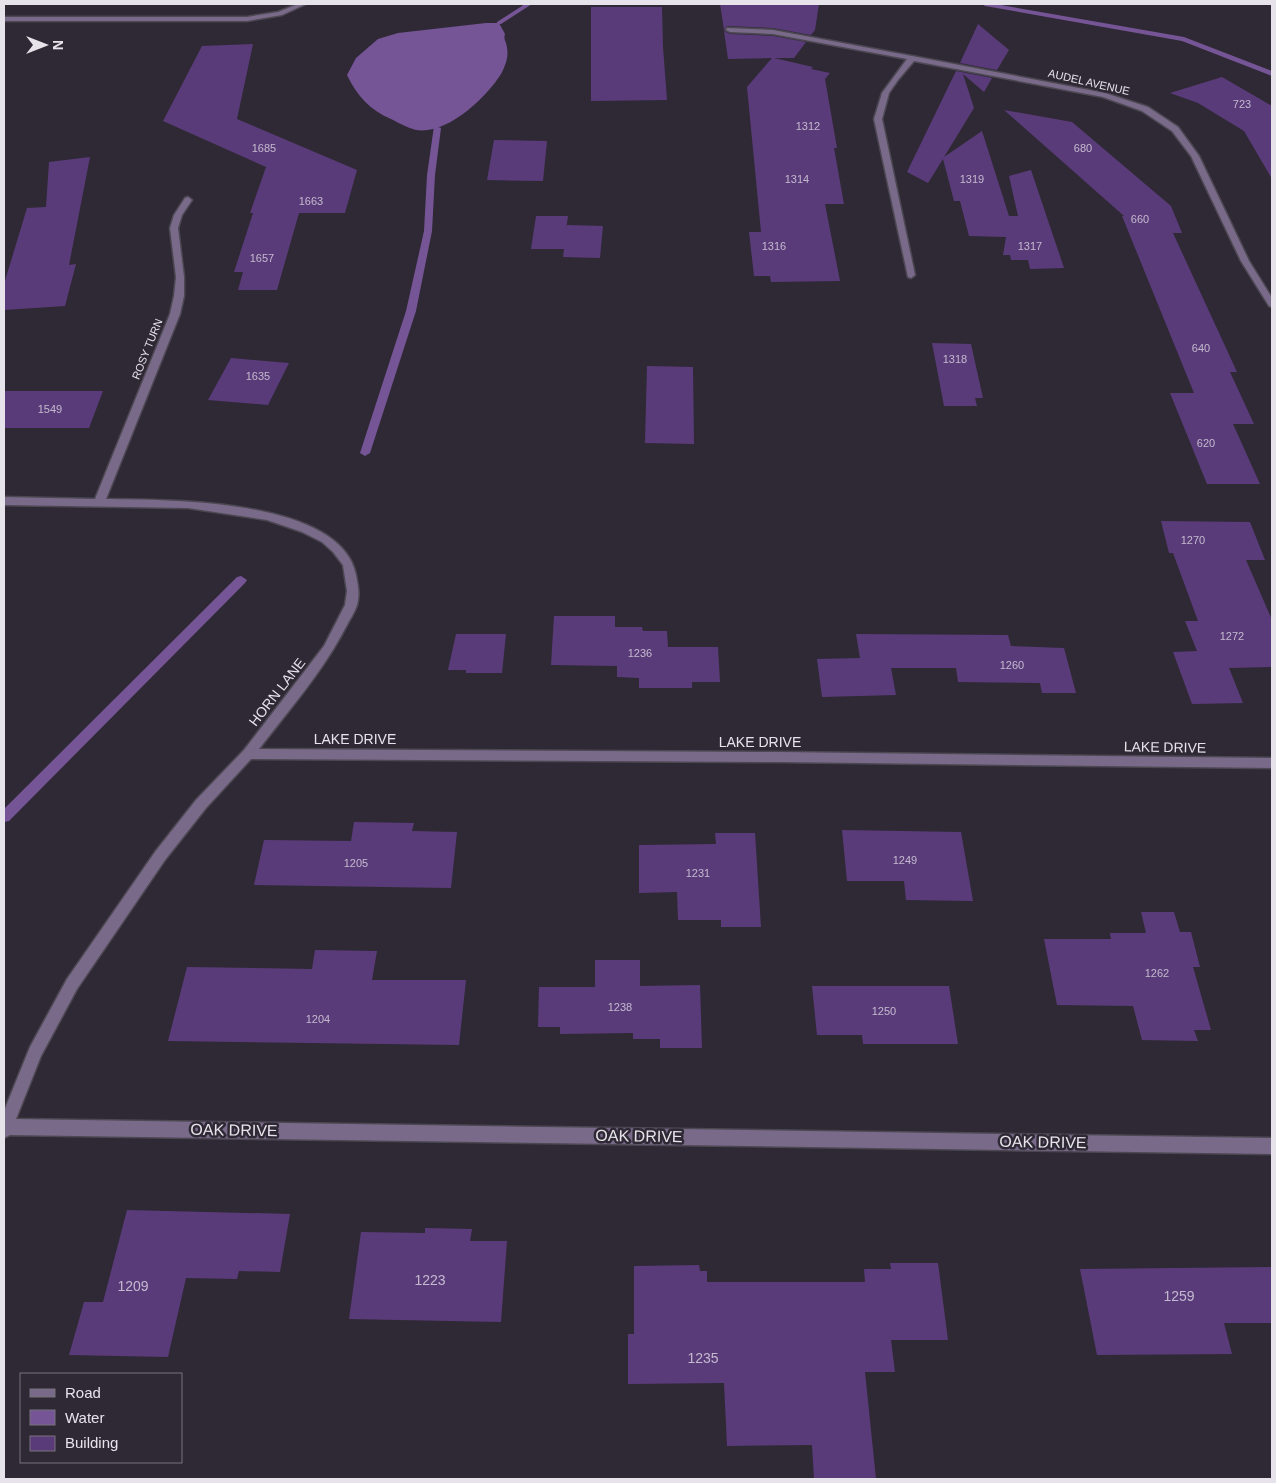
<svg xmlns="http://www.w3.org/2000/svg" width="1276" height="1483" viewBox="0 0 1276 1483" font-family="Helvetica,sans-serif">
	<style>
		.water { fill: #755596 }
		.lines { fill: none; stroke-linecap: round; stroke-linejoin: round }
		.stream { fill: #755596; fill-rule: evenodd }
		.building { fill: #5a3b79 }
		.minor-casing { stroke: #4c4752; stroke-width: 3 }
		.minor { fill: #786a88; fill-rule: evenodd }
		.labels { text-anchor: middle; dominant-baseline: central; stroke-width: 5; stroke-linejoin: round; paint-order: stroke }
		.far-street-label { font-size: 11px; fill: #e6e3ea; stroke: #2f2935 }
		.number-label { font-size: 11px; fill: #c3b9ce }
		.street-label { font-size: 14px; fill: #e6e3ea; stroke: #2f2935 }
		.near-number-label { font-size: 14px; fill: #c3b9ce }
		.near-street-label { font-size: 16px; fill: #e6e3ea; stroke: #2f2935 }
	</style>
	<rect width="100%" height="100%" fill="#2f2935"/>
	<!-- water -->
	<path class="water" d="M 486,23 L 499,23 L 505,34 C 503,40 507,42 507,48 C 509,56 505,67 501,74 C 486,98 447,135 416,130 C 408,128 399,123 391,119 C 370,110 357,96 347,75 L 356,58 L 378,39 L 398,33 Z"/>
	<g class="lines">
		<!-- stream -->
		<g class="stream">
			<path d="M 525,4 L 532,4 L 501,24 L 497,24 L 497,22 Z"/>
			<path d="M 982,4 L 995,4 L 1184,37 L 1272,71 L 1272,76 L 1182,41 L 985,6 Z"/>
			<path d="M 434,126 L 441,128 L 435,175 L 432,231 L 416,311 L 370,453 L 365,456 L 360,453 L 406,311 L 424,231 L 427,175 Z"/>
			<path d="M 241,576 L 247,580 L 245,583 L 9,821 L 4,822 L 4,809 L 237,577 Z"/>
		</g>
	</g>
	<!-- building -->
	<g class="building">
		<path d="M 720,4 L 819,4 L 815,30 L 811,35 L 773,28 L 727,26 L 724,30 Z"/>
		<path d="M 591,7 L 662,7 L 663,47 L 667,100 L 591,101 Z"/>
		<path d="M 978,24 L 1009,50 L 997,70 L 960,63 Z"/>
		<path d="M 724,31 L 730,34 L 773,36 L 806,42 L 794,58 L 774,58 L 813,67 L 811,69 L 830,73 L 825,79 L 837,148 L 834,148 L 844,204 L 825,204 L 840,281 L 771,282 L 770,276 L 754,276 L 749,232 L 761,232 L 747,87 L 772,58 L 728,59 Z"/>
		<path d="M 253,44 L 237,119 L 357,170 L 345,213 L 299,213 L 277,290 L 238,290 L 243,272 L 234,272 L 253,213 L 250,213 L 266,167 L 163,121 L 202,46 Z"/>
		<path d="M 956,71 L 992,78 L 984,92 L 963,74 L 974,108 L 944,157 L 982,131 L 1009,216 L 1018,216 L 1009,176 L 1031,170 L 1064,268 L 1030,269 L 1028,260 L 1011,260 L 1010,255 L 1003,255 L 1006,237 L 969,236 L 960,201 L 954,201 L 943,159 L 928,183 L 907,172 Z"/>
		<path d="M 1222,77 L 1272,106 L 1272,179 L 1244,131 L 1198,103 L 1170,93 Z"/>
		<path d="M 1004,110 L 1072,122 L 1171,206 L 1182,233 L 1173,233 L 1237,372 L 1230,372 L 1254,424 L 1233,424 L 1260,484 L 1207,484 L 1170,393 L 1194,393 L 1122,216 L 1124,216 Z"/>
		<path d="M 494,140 L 547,141 L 543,181 L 487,180 Z"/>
		<path d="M 90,157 L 69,265 L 76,264 L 65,306 L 4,310 L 4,284 L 27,208 L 46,207 L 49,162 Z"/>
		<path d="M 536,216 L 568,216 L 566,230 L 567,225 L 603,226 L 600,258 L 563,257 L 564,249 L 531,249 Z"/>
		<path d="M 932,343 L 971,344 L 983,398 L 975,398 L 977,406 L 944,406 Z"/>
		<path d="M 231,358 L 289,363 L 268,405 L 208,400 Z"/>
		<path d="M 647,366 L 693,367 L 694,444 L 645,443 Z"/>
		<path d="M 4,391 L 103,391 L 89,428 L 4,428 Z"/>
		<path d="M 1161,521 L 1250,522 L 1265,560 L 1246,560 L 1272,620 L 1272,667 L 1229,668 L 1243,703 L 1192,704 L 1173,652 L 1197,651 L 1185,621 L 1198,621 L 1173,553 L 1169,553 Z"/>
		<path d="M 554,616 L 615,616 L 615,627 L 642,627 L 643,631 L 667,631 L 668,647 L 718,647 L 720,682 L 692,682 L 692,688 L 639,688 L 639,678 L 617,677 L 617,666 L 551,665 Z"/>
		<path d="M 456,634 L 506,634 L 502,673 L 466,673 L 466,670 L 448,670 Z"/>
		<path d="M 856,634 L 1008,635 L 1011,646 L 1064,648 L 1076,693 L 1042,693 L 1040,683 L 958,682 L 956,668 L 891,668 L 896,695 L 822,697 L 817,659 L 860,658 Z"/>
		<path d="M 354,822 L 414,823 L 412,831 L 457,832 L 451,888 L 254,885 L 264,840 L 351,841 Z"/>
		<path d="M 842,830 L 961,832 L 973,901 L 906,900 L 904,881 L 847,881 Z"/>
		<path d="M 715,833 L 755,833 L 761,927 L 721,927 L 721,920 L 678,920 L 677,892 L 639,893 L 639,845 L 716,844 Z"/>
		<path d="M 1141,912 L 1174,912 L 1180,932 L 1191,932 L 1200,967 L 1193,967 L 1211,1030 L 1194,1030 L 1198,1041 L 1142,1040 L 1133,1006 L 1057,1005 L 1044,939 L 1111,939 L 1110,933 L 1146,933 Z"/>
		<path d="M 315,950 L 377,951 L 372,980 L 466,980 L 459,1045 L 168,1041 L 187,967 L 312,969 Z"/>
		<path d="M 595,960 L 640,960 L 640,986 L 700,985 L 702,1048 L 660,1048 L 660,1039 L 633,1039 L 633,1033 L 560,1034 L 560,1027 L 538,1027 L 539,987 L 595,987 Z"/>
		<path d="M 812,986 L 949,986 L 958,1044 L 863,1044 L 862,1035 L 817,1035 Z"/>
		<path d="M 127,1210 L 290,1214 L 280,1272 L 239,1271 L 237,1279 L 186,1278 L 168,1357 L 69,1355 L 84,1302 L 103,1302 Z"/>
		<path d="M 425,1228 L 472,1229 L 470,1241 L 507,1241 L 501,1322 L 349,1319 L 361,1232 L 425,1233 Z"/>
		<path d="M 890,1263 L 938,1263 L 948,1340 L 891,1340 L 895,1372 L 865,1372 L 876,1479 L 814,1479 L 812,1445 L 727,1446 L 724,1383 L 628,1384 L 628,1334 L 634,1334 L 634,1266 L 699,1265 L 700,1271 L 707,1271 L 707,1282 L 865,1282 L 864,1269 L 891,1269 Z"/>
		<path d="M 1272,1267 L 1272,1323 L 1224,1323 L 1232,1354 L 1097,1355 L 1080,1269 Z"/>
	</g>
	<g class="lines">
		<!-- minor casing -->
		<g class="minor-casing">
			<g id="minor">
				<path d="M 298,4 L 306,4 L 282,15 L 247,21 L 4,21 L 4,17 L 247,17 L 278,12 Z"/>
				<path d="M 727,28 L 773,30 L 912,56 L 1105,93 L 1148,107 L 1178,127 L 1199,156 L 1249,261 L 1272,298 L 1272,307 L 1269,306 L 1241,261 L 1191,156 L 1172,131 L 1142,111 L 1103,97 L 914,61 L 898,80 L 889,93 L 882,119 L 915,275 L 911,278 L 908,277 L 874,119 L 882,93 L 907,59 L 773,34 L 730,32 L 726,30 Z"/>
				<path d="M 188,197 L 192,200 L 182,215 L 178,228 L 184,277 L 184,296 L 180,314 L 106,499 C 166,500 341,498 356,575 C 358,585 360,595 357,605 C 355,612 350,619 347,625 C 324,670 290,709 259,749 L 779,752 L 1272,758 L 1272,768 L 779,762 L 251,759 L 206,808 L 165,860 L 77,989 L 41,1056 L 16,1119 L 1272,1138 L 1272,1154 L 10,1135 L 4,1138 L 4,1111 L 30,1047 L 67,979 L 155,852 L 196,800 L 244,750 L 324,646 L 345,605 L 347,591 L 343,565 L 333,552 L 322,542 L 302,532 L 267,520 L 188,508 L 4,505 L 4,497 L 95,499 L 170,314 L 174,296 L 176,277 L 170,228 L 174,215 L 185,198 Z"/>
			</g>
		</g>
		<!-- minor -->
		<use href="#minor" class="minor"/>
	</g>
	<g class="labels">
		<!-- far-street labels -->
		<g class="far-street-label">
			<text transform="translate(1089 82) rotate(13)">AUDEL AVENUE</text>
			<text transform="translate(147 349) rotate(-68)">ROSY TURN</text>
		</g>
		<!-- number labels -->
		<g class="number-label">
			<text x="1242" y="104">723</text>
			<text x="808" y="126">1312</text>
			<text x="264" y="148">1685</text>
			<text x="1083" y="148">680</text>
			<text x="797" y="179">1314</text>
			<text x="972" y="179">1319</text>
			<text x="311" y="201">1663</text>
			<text x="1140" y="219">660</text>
			<text x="774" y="246">1316</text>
			<text x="1030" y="246">1317</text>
			<text x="262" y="258">1657</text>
			<text x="1201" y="348">640</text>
			<text x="955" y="359">1318</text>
			<text x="258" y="376">1635</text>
			<text x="50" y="409">1549</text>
			<text x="1206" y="443">620</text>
			<text x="1193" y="540">1270</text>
			<text x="1232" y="636">1272</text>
			<text x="640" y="653">1236</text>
			<text x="1012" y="665">1260</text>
			<text x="905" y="860">1249</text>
			<text x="356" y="863">1205</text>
			<text x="698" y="873">1231</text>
			<text x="1157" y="973">1262</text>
			<text x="620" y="1007">1238</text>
			<text x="884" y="1011">1250</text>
			<text x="318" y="1019">1204</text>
		</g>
		<!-- street labels -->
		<g class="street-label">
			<text transform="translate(277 692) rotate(-52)">HORN LANE</text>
			<text x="355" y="739">LAKE DRIVE</text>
			<text x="760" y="742">LAKE DRIVE</text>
			<text transform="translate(1165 747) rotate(1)">LAKE DRIVE</text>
		</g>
		<!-- near-number labels -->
		<g class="near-number-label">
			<text x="430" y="1280">1223</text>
			<text x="133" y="1286">1209</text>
			<text x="1179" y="1296">1259</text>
			<text x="703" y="1358">1235</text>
		</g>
		<!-- near-street labels -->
		<g class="near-street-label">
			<text transform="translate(234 1130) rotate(1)">OAK DRIVE</text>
			<text transform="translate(639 1136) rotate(1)">OAK DRIVE</text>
			<text transform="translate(1043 1142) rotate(1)">OAK DRIVE</text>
		</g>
	</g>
	<!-- border -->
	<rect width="1276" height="1483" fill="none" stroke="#e6e3ea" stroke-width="10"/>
	<!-- legend -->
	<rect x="20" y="1373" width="162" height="90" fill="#2f2935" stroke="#78737d"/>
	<rect x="30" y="1389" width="25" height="8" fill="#786a88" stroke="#78737d"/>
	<text x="65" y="1398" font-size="15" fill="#e6e3ea">Road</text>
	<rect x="30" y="1410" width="25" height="15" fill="#755596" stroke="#78737d"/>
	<text x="65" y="1423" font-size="15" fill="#e6e3ea">Water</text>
	<rect x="30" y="1436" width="25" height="15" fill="#5a3b79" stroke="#78737d"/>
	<text x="65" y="1448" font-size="15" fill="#e6e3ea">Building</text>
	<!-- north arrow -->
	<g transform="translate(45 45) rotate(90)" stroke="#2f2935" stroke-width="4" paint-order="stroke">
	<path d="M0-4L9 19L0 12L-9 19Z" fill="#e6e3ea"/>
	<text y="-8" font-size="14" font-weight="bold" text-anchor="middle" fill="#e6e3ea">N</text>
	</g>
</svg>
